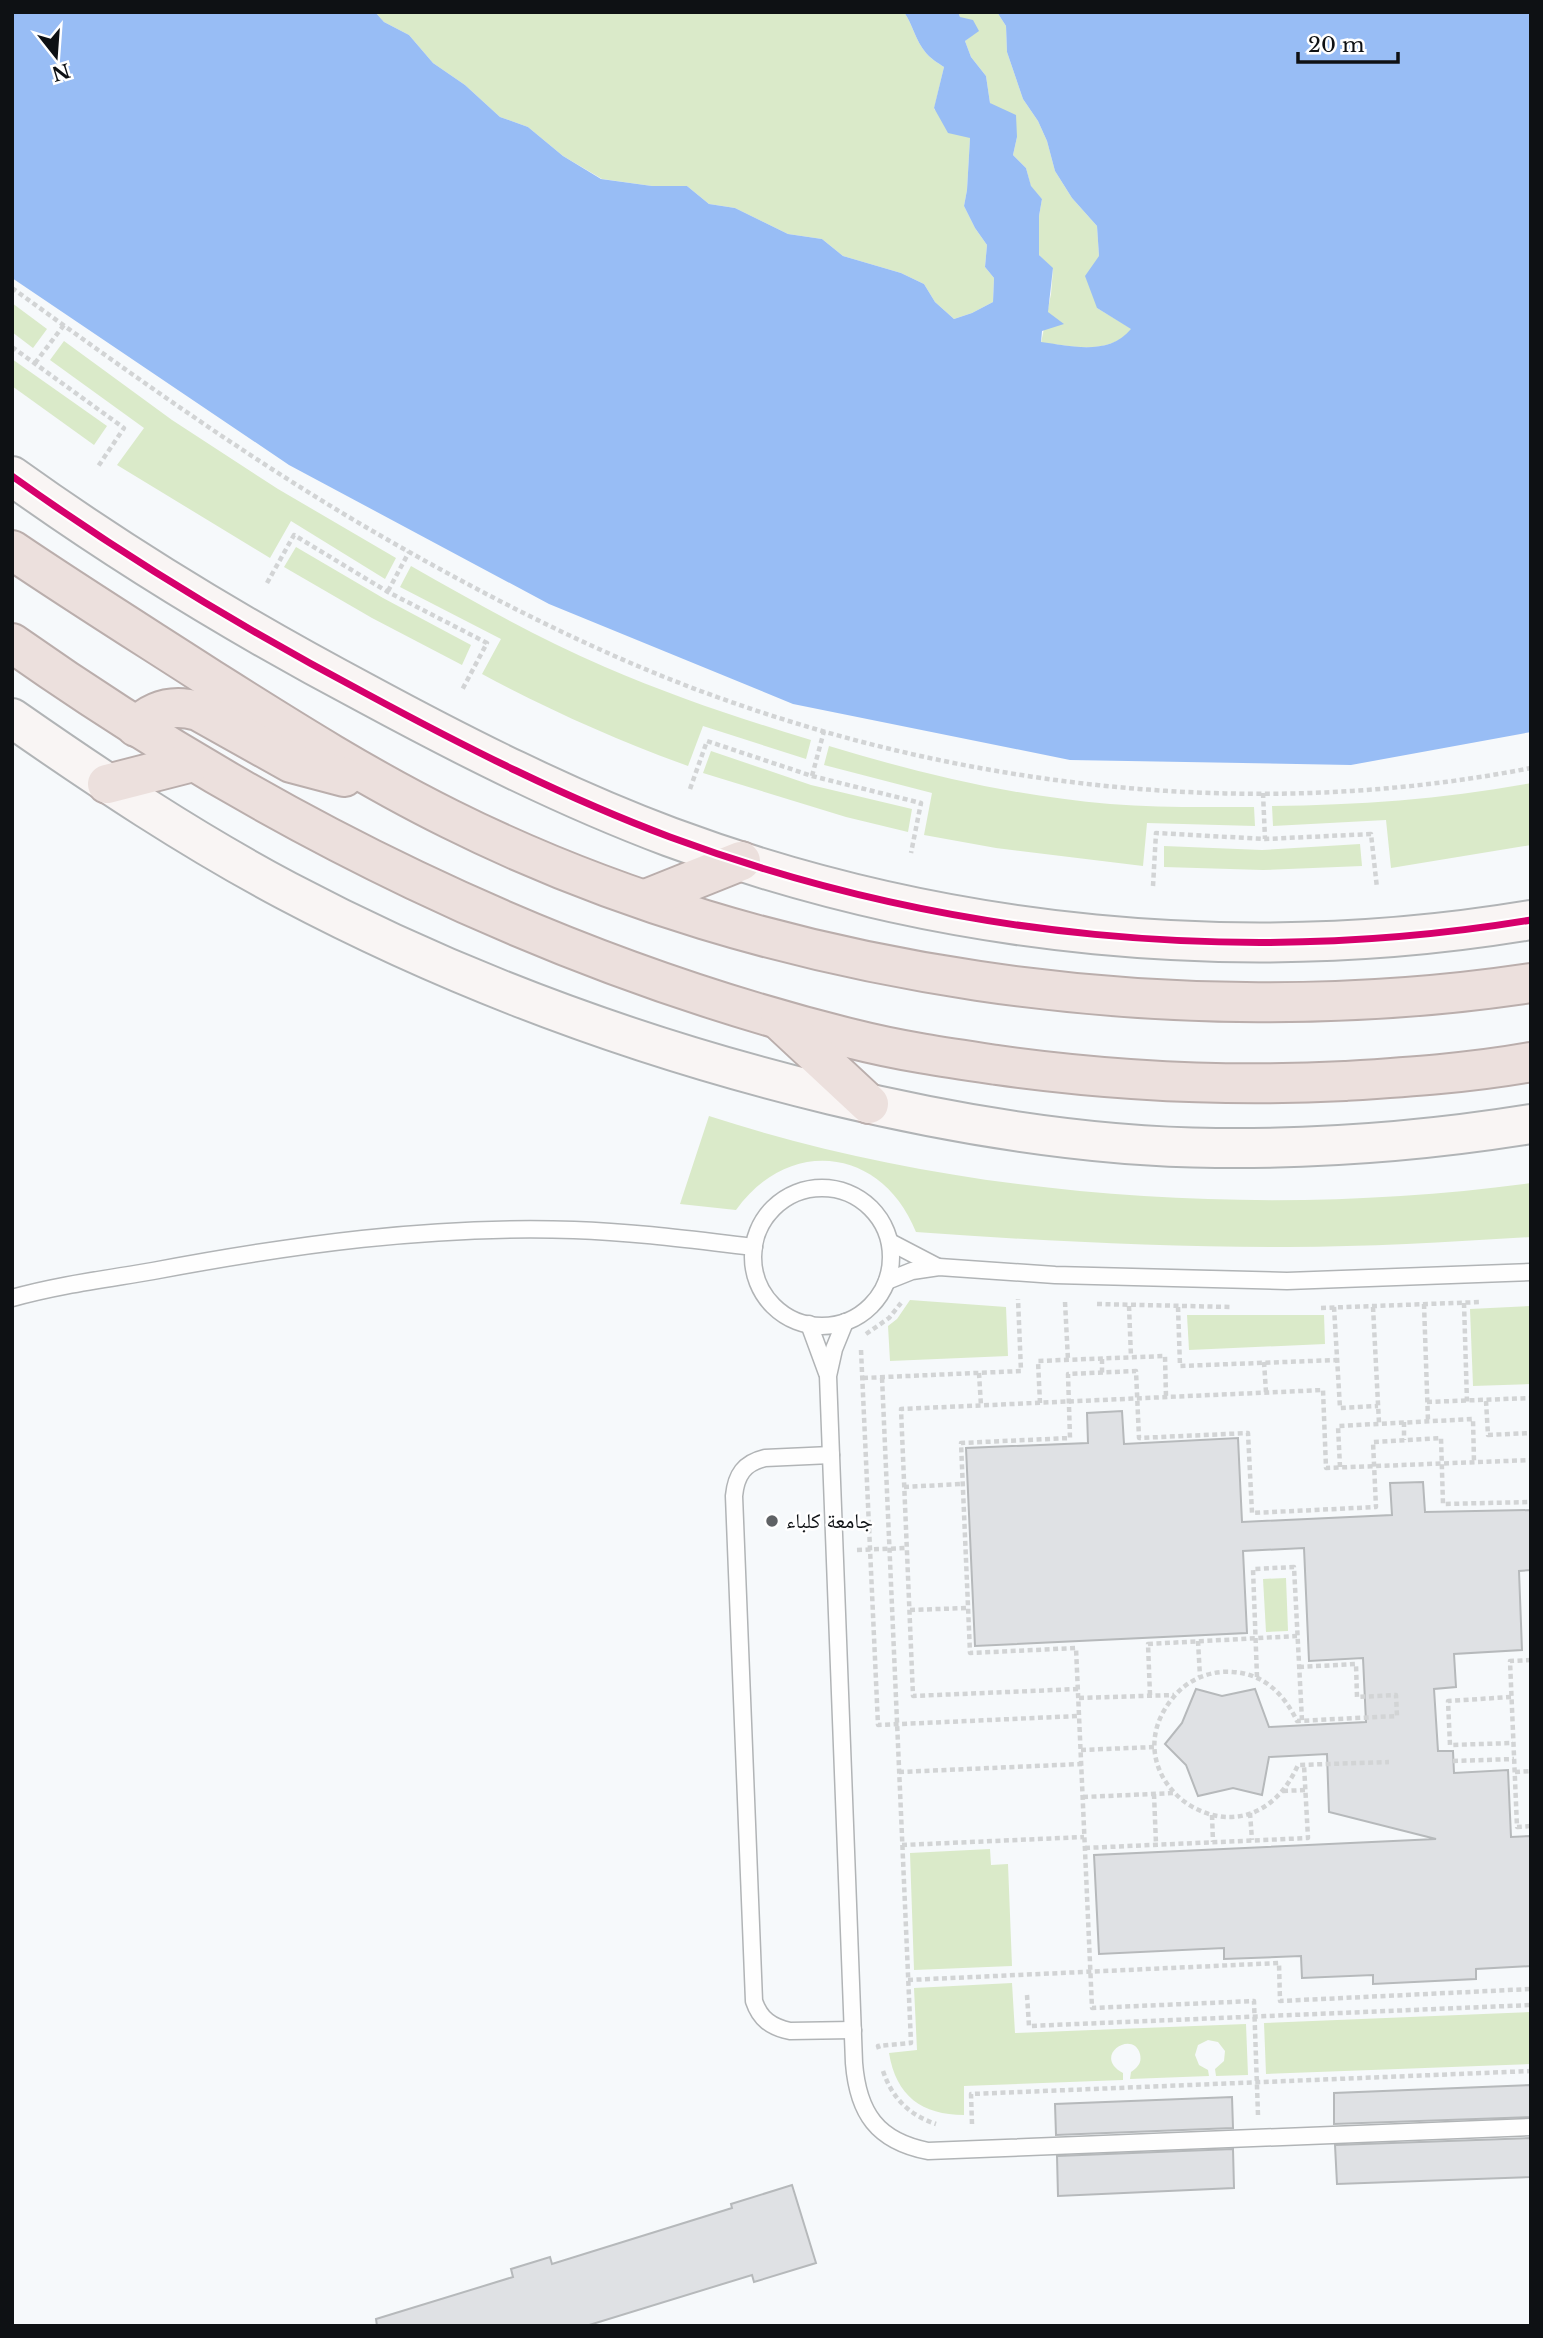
<svg xmlns="http://www.w3.org/2000/svg" width="1543" height="2338" viewBox="0 0 1543 2338" font-family="'Libre Baskerville','Noto Naskh Arabic',serif">
	<style>
		.green { fill: #daeac9 }
		.water { fill: #98bdf5 }
		.building { fill: #dfe1e4; stroke: #b6b9bb; stroke-width: 2 }
		.lines { fill: none; stroke-linecap: round; stroke-linejoin: round }
		.lane-casing { stroke: #b1b4b6; stroke-width: 19 }
		.secondary-casing { stroke: #b1b4b6; stroke-width: 42 }
		.highway-casing { stroke: #baaeac; stroke-width: 42 }
		.path { stroke: #d2d4d5; stroke-width: 4.5; stroke-dasharray: 5 3.5; stroke-linecap: butt }
		.lane { stroke: #fefefe; stroke-width: 16 }
		.secondary { stroke: #f9f5f4; stroke-width: 38 }
		.highway { stroke: #ece0dd; stroke-width: 38 }
		.cycleway-casing { stroke: #fff; stroke-width: 11 }
		.cycleway { stroke: #d6006c; stroke-width: 7 }
		.poi-dot { fill: #5f6265; stroke: #fff; stroke-width: 2.5 }
		.labels { text-anchor: middle; dominant-baseline: central; stroke-width: 5; stroke-linejoin: round; paint-order: stroke }
		.poi-label { font-size: 21px; fill: #0e1114; stroke: #fff; text-anchor: start }
	</style>
	<rect width="100%" height="100%" fill="#f6f9fb"/>
	<!-- green -->
	<g class="green">
		<path d="M 375,12 L 904,12 C 913,25 915,40 926,53 C 930,58 938,63 944,67 L 934,109 L 970,138 L 967,190 L 964,206 L 975,228 L 987,245 L 985,267 L 994,278 L 993,302 L 972,313 L 954,319 L 935,302 L 924,284 L 901,273 L 843,256 L 822,239 L 788,234 L 735,208 L 709,204 L 687,186 L 652,186 L 602,179 L 563,156 L 528,127 L 500,117 L 465,85 L 433,63 L 409,35 L 384,22 Z"/>
		<path d="M 958,12 L 997,12 L 1006,26 L 1007,52 L 1023,99 L 1038,121 L 1047,141 L 1055,171 L 1072,198 L 1097,226 L 1099,256 L 1097,308 L 1132,329 C 1107,357 1073,345 1041,343 L 1051,294 L 1053,269 L 1039,255 L 1039,216 L 1042,199 L 1031,187 L 1026,168 L 1013,155 L 1017,137 L 990,103 L 986,76 L 971,57 L 965,41 L 978,30 L 960,17 Z"/>
		<path d="M 12,303 L 47,329 L 33,348 L 12,332 Z"/>
		<path d="M 64,341 L 172,420 L 278,489 L 396,558 L 385,579 L 291,521 L 270,558 L 117,465 L 144,428 L 50,360 Z"/>
		<path d="M 12,359 L 107,426 L 94,445 L 12,386 Z"/>
		<path d="M 296,547 L 383,598 L 471,645 L 462,665 L 372,618 L 284,567 Z"/>
		<path d="M 411,566 C 474,602 538,638 605,667 C 672,696 741,719 811,740 L 806,759 L 703,726 L 688,766 C 617,740 549,710 482,674 L 501,639 L 400,587 Z"/>
		<path d="M 829,746 C 921,774 1014,796 1110,804 C 1158,808 1206,807 1254,807 L 1255,826 L 1147,823 L 1143,866 L 996,848 L 924,835 L 932,793 L 824,765 Z"/>
		<path d="M 711,751 L 811,785 L 912,809 L 908,832 L 846,817 L 703,773 Z"/>
		<path d="M 1531,783 L 1531,845 L 1391,868 L 1386,820 L 1273,826 L 1272,806 C 1359,805 1445,799 1531,783 Z"/>
		<path d="M 1360,844 L 1362,866 L 1263,870 L 1164,867 L 1164,846 L 1262,850 Z"/>
		<path d="M 709,1116 C 964,1199 1266,1219 1531,1183 L 1531,1237 C 1450,1242 1368,1247 1287,1247 C 1163,1247 1039,1241 916,1232 C 882,1147 789,1136 736,1210 L 680,1204 Z"/>
		<path d="M 910,1300 L 1006,1307 L 1008,1356 L 890,1361 L 888,1326 L 897,1319 Z"/>
		<path d="M 1531,1306 L 1531,1384 L 1473,1386 L 1470,1309 Z"/>
		<path d="M 1187,1315 L 1324,1315 L 1325,1344 L 1189,1350 Z"/>
		<path d="M 1286,1578 L 1288,1631 L 1266,1632 L 1263,1579 Z"/>
		<path d="M 990,1849 L 991,1865 L 1008,1864 L 1012,1966 L 914,1970 L 910,1853 Z"/>
		<path d="M 1012,1983 L 1015,2033 L 1246,2024 L 1248,2075 L 1216,2076 L 1215,2069 L 1224,2061 L 1225,2051 L 1218,2042 L 1208,2040 L 1198,2045 L 1195,2055 L 1199,2065 L 1208,2070 L 1209,2076 L 1130,2079 L 1131,2072 C 1138,2067 1142,2063 1140,2054 C 1133,2029 1091,2056 1123,2073 L 1123,2080 L 964,2086 L 964,2115 C 922,2115 896,2096 889,2053 L 917,2050 L 914,1988 Z"/>
		<path d="M 1531,2012 L 1531,2064 L 1266,2074 L 1264,2023 Z"/>
	</g>
	<!-- water -->
	<path class="water" d="M 12,12 L 375,12 L 384,22 L 409,35 L 433,63 L 465,85 L 500,117 L 528,127 L 563,156 L 601,179 L 652,186 L 687,186 L 709,204 L 735,208 L 788,234 L 822,239 L 843,256 L 901,273 L 924,284 L 935,302 L 954,319 L 972,313 L 993,302 L 994,278 L 985,267 L 987,245 L 975,228 L 964,206 L 967,190 L 970,138 L 948,133 L 934,108 L 944,67 C 938,63 930,58 926,53 C 915,40 913,25 904,12 L 958,12 L 960,17 L 973,20 L 979,31 L 965,41 L 971,57 L 986,76 L 990,103 L 1016,115 L 1017,137 L 1013,155 L 1026,168 L 1031,186 L 1042,199 L 1039,216 L 1039,255 L 1053,268 L 1048,312 L 1064,324 L 1042,331 L 1041,342 C 1071,346 1109,356 1131,329 L 1097,308 L 1085,276 L 1099,256 L 1097,226 L 1072,198 L 1055,171 L 1047,141 L 1038,121 L 1023,99 L 1007,52 L 1006,26 L 997,12 L 1531,12 L 1531,732 L 1351,765 L 1070,760 L 793,704 L 549,604 L 289,465 L 12,278 Z"/>
	<!-- building -->
	<g class="building">
		<path d="M 1122,1411 L 1124,1444 L 1238,1438 L 1242,1522 L 1392,1515 L 1390,1483 L 1423,1482 L 1425,1512 L 1531,1510 L 1531,1570 L 1519,1571 L 1522,1650 L 1454,1654 L 1456,1687 L 1434,1689 L 1438,1751 L 1453,1751 L 1454,1773 L 1508,1770 L 1511,1837 L 1531,1836 L 1531,1966 L 1476,1969 L 1476,1979 L 1373,1984 L 1373,1975 L 1302,1978 L 1301,1956 L 1224,1959 L 1224,1948 L 1099,1954 L 1094,1855 L 1436,1839 L 1329,1812 L 1327,1754 L 1269,1757 L 1262,1795 L 1233,1788 L 1198,1796 L 1186,1765 L 1165,1744 L 1182,1723 L 1196,1689 L 1222,1696 L 1255,1689 L 1269,1727 L 1366,1722 L 1363,1658 L 1309,1661 L 1304,1548 L 1243,1551 L 1247,1633 L 975,1646 L 966,1448 L 1088,1443 L 1087,1413 Z"/>
		<path d="M 1531,2085 L 1531,2117 L 1334,2124 L 1334,2093 Z"/>
		<path d="M 1232,2097 L 1233,2128 L 1056,2135 L 1055,2104 Z"/>
		<path d="M 1531,2138 L 1531,2177 L 1337,2184 L 1335,2145 Z"/>
		<path d="M 1233,2149 L 1234,2188 L 1058,2196 L 1057,2156 Z"/>
		<path d="M 792,2185 L 816,2263 L 754,2282 L 752,2275 L 586,2326 L 377,2326 L 376,2319 L 513,2277 L 511,2269 L 550,2257 L 552,2264 L 732,2208 L 731,2204 Z"/>
	</g>
	<g class="lines">
		<!-- lane casing -->
		<g class="lane-casing">
			<g id="lane">
				<circle cx="822" cy="1257" r="69"/>
				<path d="M 890,1242 L 936,1266"/>
				<path d="M 887,1281 L 912,1271 L 939,1267 L 1055,1275 L 1287,1281 L 1531,1272"/>
				<path d="M 12,1298 C 58,1285 106,1279 153,1271 C 291,1245 433,1225 574,1230 C 634,1232 694,1240 754,1247"/>
				<path d="M 845,1322 L 834,1349 L 828,1376 L 854,2063 C 858,2113 877,2141 928,2151 L 1531,2127"/>
				<path d="M 809,1324 L 827,1373"/>
				<path d="M 831,1455 L 765,1458 C 744,1463 736,1475 734,1496 L 754,2001 C 760,2019 771,2027 790,2031 L 853,2030"/>
			</g>
		</g>
		<!-- secondary casing -->
		<g class="secondary-casing">
			<g id="secondary">
				<path d="M 12,476 C 125,557 244,629 367,694 C 465,747 566,798 670,837 C 942,938 1244,968 1531,920"/>
				<path d="M 12,718 C 101,780 191,840 287,891 C 459,982 642,1049 832,1095 C 957,1125 1086,1147 1216,1148 C 1322,1149 1426,1141 1531,1124"/>
			</g>
		</g>
		<!-- highway casing -->
		<g class="highway-casing">
			<g id="highway">
				<path d="M 12,550 C 80,596 149,639 217,683 C 293,731 369,779 450,819 C 770,979 1178,1036 1531,983"/>
				<path d="M 12,643 C 266,822 551,964 853,1039 C 900,1051 949,1058 997,1065 C 1112,1081 1229,1087 1345,1081 C 1407,1077 1470,1073 1531,1062"/>
				<path d="M 136,727 C 154,709 173,704 198,711 L 291,763 L 344,777"/>
				<path d="M 107,784 L 193,762"/>
				<path d="M 646,899 L 741,861"/>
				<path d="M 780,1021 L 869,1104"/>
			</g>
		</g>
		<!-- path -->
		<g class="path">
			<path d="M 12,288 C 142,382 271,475 411,553 C 509,608 611,659 717,697 C 975,790 1261,821 1531,768"/>
			<path d="M 12,347 L 124,428 L 97,468"/>
			<path d="M 35,363 L 64,325"/>
			<path d="M 267,583 L 294,535 L 388,592 L 487,643 L 462,690"/>
			<path d="M 388,591 L 409,552"/>
			<path d="M 812,776 L 824,731"/>
			<path d="M 690,789 L 707,741 L 812,776 L 921,803 L 911,853"/>
			<path d="M 1263,793 L 1265,839"/>
			<path d="M 1153,886 L 1156,833 L 1265,839 L 1371,834 L 1377,888"/>
			<path d="M 1065,1302 L 1068,1360"/>
			<path d="M 1464,1303 L 1467,1402"/>
			<path d="M 1097,1304 L 1232,1307"/>
			<path d="M 1424,1304 L 1428,1421"/>
			<path d="M 1129,1306 L 1131,1357"/>
			<path d="M 1178,1307 L 1180,1366 L 1337,1360"/>
			<path d="M 1334,1307 L 1340,1408 L 1378,1406"/>
			<path d="M 1373,1307 L 1379,1423"/>
			<path d="M 1321,1308 L 1481,1302"/>
			<path d="M 866,1334 L 889,1318 L 901,1303"/>
			<path d="M 861,1350 L 878,1725 L 1079,1716"/>
			<path d="M 1102,1359 L 1102,1373"/>
			<path d="M 1264,1362 L 1266,1392"/>
			<path d="M 979,1373 L 981,1406"/>
			<path d="M 863,1378 L 1021,1371 L 1018,1299"/>
			<path d="M 1486,1401 L 1488,1435 L 1531,1433"/>
			<path d="M 1427,1402 L 1531,1398"/>
			<path d="M 1040,1403 L 1038,1361 L 1165,1356 L 1166,1397"/>
			<path d="M 1404,1422 L 1404,1440"/>
			<path d="M 1340,1467 L 1338,1426 L 1473,1419 L 1474,1462"/>
			<path d="M 904,1487 L 962,1484"/>
			<path d="M 857,1550 L 907,1548"/>
			<path d="M 910,1610 L 968,1608"/>
			<path d="M 1198,1641 L 1200,1677"/>
			<path d="M 1531,1660 L 1510,1661 L 1517,1827 L 1531,1826"/>
			<path d="M 1299,1667 L 1356,1664 L 1357,1697 L 1396,1695 L 1397,1716 L 1297,1721 C 1284,1694 1264,1674 1233,1672 C 1210,1670 1186,1680 1172,1699 C 1105,1782 1247,1879 1298,1765 L 1389,1762"/>
			<path d="M 1257,1677 L 1253,1569 L 1294,1567 L 1302,1721"/>
			<path d="M 1078,1689 L 913,1696 L 901,1409 L 1323,1390 L 1326,1468 L 1531,1460"/>
			<path d="M 1150,1695 L 1148,1644 L 1297,1636"/>
			<path d="M 1511,1697 L 1448,1701 L 1450,1745 L 1513,1743"/>
			<path d="M 1079,1698 L 1174,1695"/>
			<path d="M 1081,1750 L 1155,1747"/>
			<path d="M 1453,1761 L 1514,1759"/>
			<path d="M 899,1772 L 1082,1764"/>
			<path d="M 1515,1772 L 1531,1771"/>
			<path d="M 1283,1791 L 1305,1790"/>
			<path d="M 1154,1794 L 1156,1844"/>
			<path d="M 1083,1797 L 1174,1793"/>
			<path d="M 1250,1813 L 1252,1840"/>
			<path d="M 1212,1815 L 1213,1842"/>
			<path d="M 902,1845 L 1084,1837"/>
			<path d="M 1085,1848 L 1308,1838 L 1304,1765"/>
			<path d="M 908,1980 L 1279,1963 L 1280,2001 L 1531,1989"/>
			<path d="M 1027,1995 L 1029,2026 L 1531,2005"/>
			<path d="M 879,2049 L 878,2046 L 911,2043 L 882,1377"/>
			<path d="M 883,2071 C 892,2098 909,2115 936,2124"/>
			<path d="M 1258,2115 L 1254,2001 L 1092,2008 L 1076,1648 L 970,1653 L 961,1443 L 1070,1438 L 1068,1374 L 1136,1371 L 1139,1438 L 1248,1433 L 1252,1513 L 1376,1507 L 1373,1442 L 1441,1438 L 1443,1504 L 1531,1502"/>
			<path d="M 972,2124 L 971,2094 L 1531,2071"/>
		</g>
		<!-- lane -->
		<use href="#lane" class="lane"/>
		<!-- secondary -->
		<use href="#secondary" class="secondary"/>
		<!-- highway -->
		<use href="#highway" class="highway"/>
		<!-- cycleway casing -->
		<g class="cycleway-casing">
			<path id="cycleway" d="M 12,476 C 125,557 244,629 367,694 C 465,747 566,798 670,837 C 942,938 1244,968 1531,920"/>
		</g>
		<!-- cycleway -->
		<use href="#cycleway" class="cycleway"/>
	</g>
	<!-- markers -->
	<circle class="poi-dot" cx="772" cy="1521" r="7"/>
	<g class="labels">
		<!-- poi labels -->
		<g class="poi-label">
			<text x="786" y="1521">جامعة كلباء</text>
		</g>
	</g>
	<!-- border -->
	<rect width="1543" height="2338" fill="none" stroke="#0e1114" stroke-width="28"/>
	<!-- north arrow -->
	<g transform="translate(56 56) rotate(163)" stroke="#ffffff" stroke-width="5" paint-order="stroke">
	<path d="M0-5L12 26L0 18L-12 26Z" fill="#0e1114"/>
	<text y="-10" font-size="19" font-weight="bold" text-anchor="middle" fill="#0e1114">N</text>
	</g>
	<!-- scale -->
	<path d="M1298 52v10h100v-10" fill="none" stroke="#0e1114" stroke-width="3.5"/>
	<text x="1308" y="52" font-size="21" fill="#0e1114" stroke="#ffffff" stroke-width="5" paint-order="stroke">20 m</text>
</svg>
